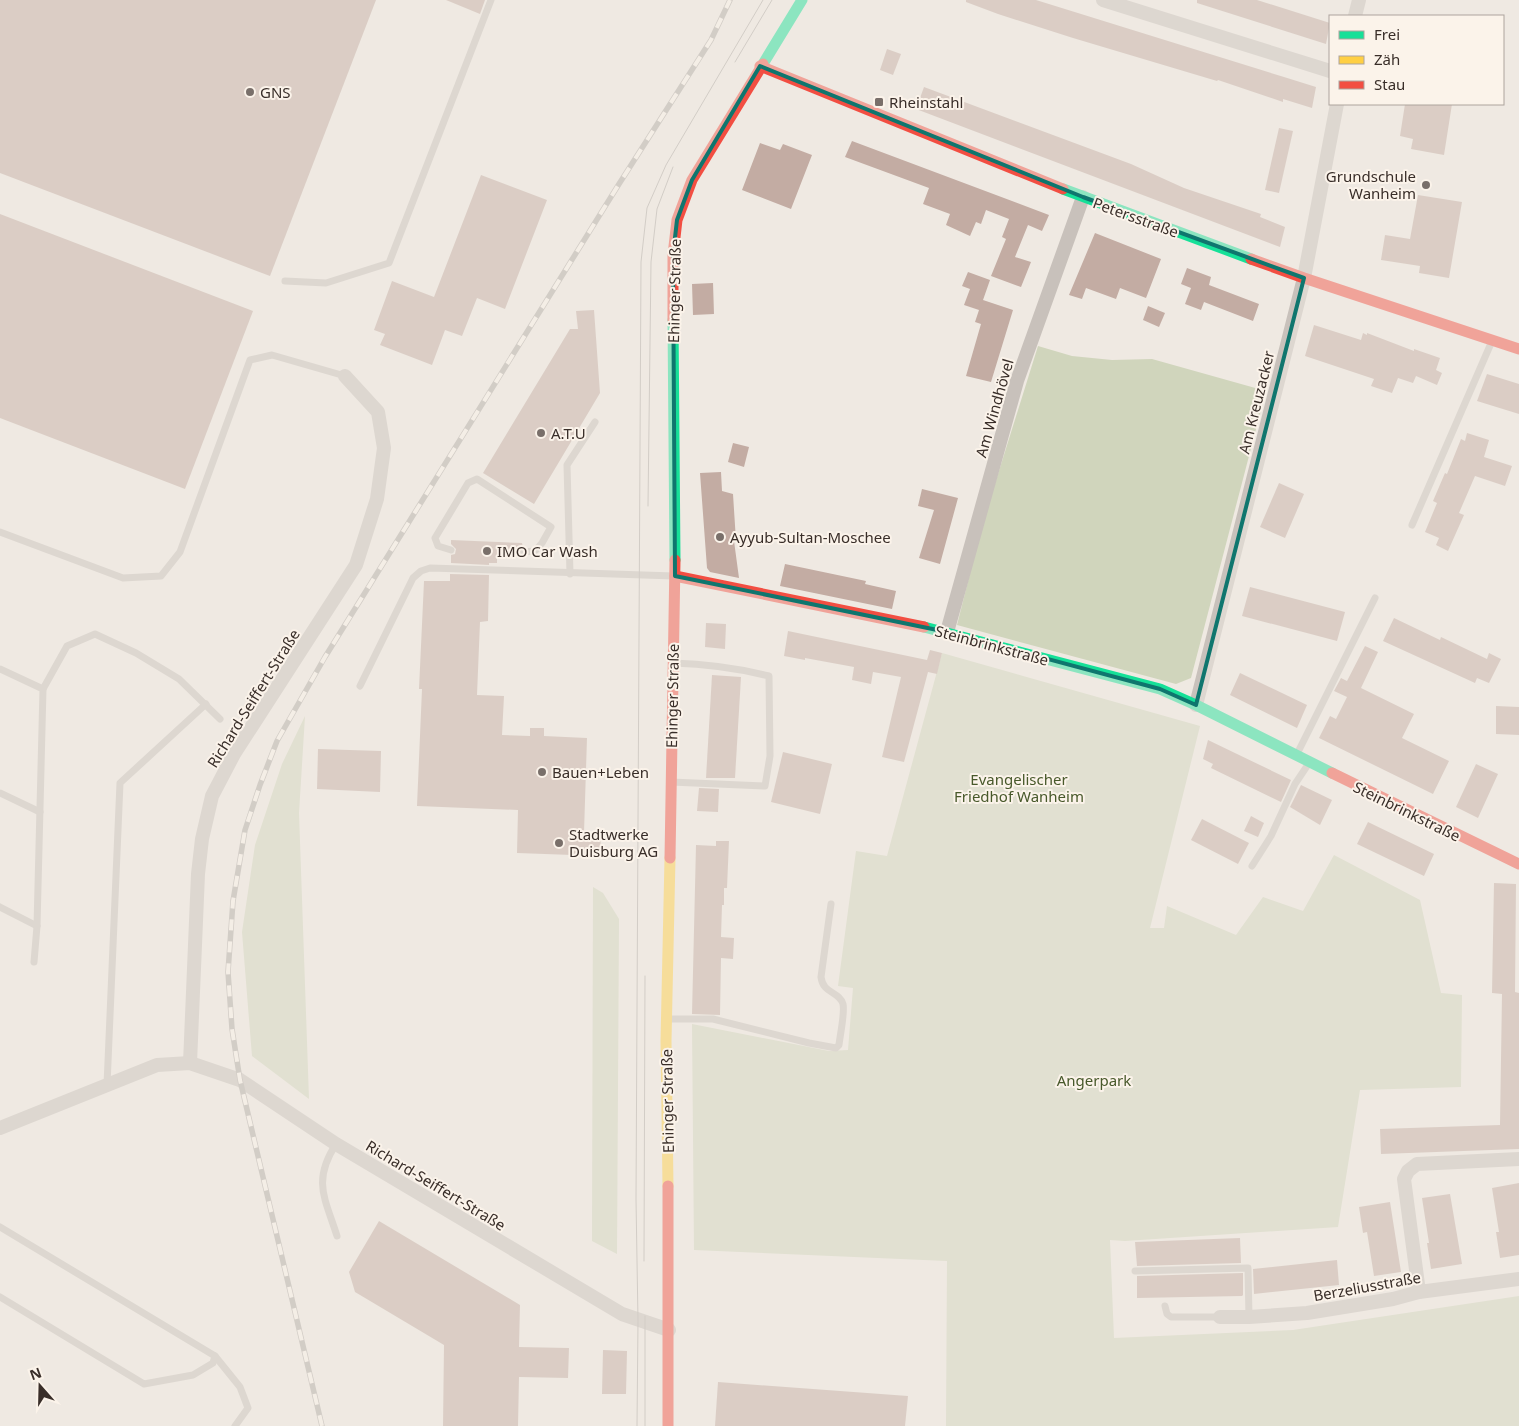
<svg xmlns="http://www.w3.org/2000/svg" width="1519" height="1426" viewBox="0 0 1519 1426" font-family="'Noto Sans',sans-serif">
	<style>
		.green { fill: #d0d5bc }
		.building { fill: #c3aca3 }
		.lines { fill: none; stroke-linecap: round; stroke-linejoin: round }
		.lane { stroke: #c8c1bb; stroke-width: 7 }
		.street { stroke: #c8c1bb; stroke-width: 14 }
		.fast { stroke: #16e098; stroke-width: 11 }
		.slow { stroke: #ffcf43; stroke-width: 11 }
		.jam { stroke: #f24e42; stroke-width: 11 }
		.tram { stroke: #b0aaa5; stroke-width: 1 }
		.rail-casing { stroke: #b0aaa5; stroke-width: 5.5 }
		.rail { stroke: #fbf3ea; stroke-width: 4; stroke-dasharray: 11; stroke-linecap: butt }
		.marked { fill: none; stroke: #0f766e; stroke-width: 4; stroke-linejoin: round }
		.poi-dot { fill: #796f6a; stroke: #fbf3ea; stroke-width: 2 }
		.labels { text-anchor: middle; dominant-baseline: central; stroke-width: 4; stroke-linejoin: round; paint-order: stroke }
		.poi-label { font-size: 15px; fill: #392e29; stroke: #fbf3ea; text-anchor: start }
		.street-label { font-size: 15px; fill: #392e29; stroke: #fbf3ea }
		.park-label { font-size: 15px; fill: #48592b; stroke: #fbf3ea }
	</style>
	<rect width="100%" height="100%" fill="#efe9e2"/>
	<!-- green -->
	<g class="green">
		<path d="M 1038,346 L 1072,356 L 1112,360 L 1152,359 L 1266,391 L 1191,678 L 1176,684 L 957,625 L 983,522 Z"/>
		<path d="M 942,653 L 1200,726 L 1150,928 L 1164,928 L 1167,906 L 1236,935 L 1263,897 L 1303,911 L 1334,855 L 1420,900 L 1441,993 L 1462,995 L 1461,1087 L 1360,1090 L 1338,1227 L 1125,1241 L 1110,1240 L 1114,1338 L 1293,1330 L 1519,1296 L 1519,1426 L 946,1426 L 947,1261 L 694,1250 L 692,1024 L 829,1051 L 848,1050 L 853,988 L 838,986 L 856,851 L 887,856 Z"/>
		<path d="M 305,716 L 299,813 L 309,1099 L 252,1056 L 242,932 L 255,845 L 282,764 Z"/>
		<path d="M 593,887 L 603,893 L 619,919 L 617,1254 L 592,1241 Z"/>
	</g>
	<!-- building -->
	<g class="building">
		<path d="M 0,0 L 376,0 L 270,276 L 0,173 Z"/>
		<path d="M 446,0 L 485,0 L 480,14 Z"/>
		<path d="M 966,0 L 1036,0 L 1284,77 L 1316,87 L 1312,108 L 1283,99 L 1283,102 L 1218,80 L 1217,81 L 1073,38 L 998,14 L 966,2 Z"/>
		<path d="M 1197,0 L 1257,0 L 1330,23 L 1326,44 L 1197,3 Z"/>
		<path d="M 887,49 L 901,54 L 893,75 L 880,70 Z"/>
		<path d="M 924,87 L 1131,164 L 1184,188 L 1261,214 L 1260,217 L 1285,227 L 1280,247 L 916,109 Z"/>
		<path d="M 1405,104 L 1452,104 L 1444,155 L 1411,149 L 1413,139 L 1400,136 Z"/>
		<path d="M 1279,128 L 1293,131 L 1279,193 L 1265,190 Z"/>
		<path d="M 852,141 L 1049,215 L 1042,231 L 1028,225 L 1015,257 L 1031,262 L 1021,287 L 991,276 L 1006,239 L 1002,237 L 1009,219 L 986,210 L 981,224 L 976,222 L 970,236 L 946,225 L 950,214 L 923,204 L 929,188 L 845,157 Z"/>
		<path d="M 760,143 L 780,150 L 783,144 L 812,155 L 791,209 L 742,190 Z"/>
		<path d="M 481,175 L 547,200 L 505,309 L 477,298 L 462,336 L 445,330 L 432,365 L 380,345 L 385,334 L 374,330 L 392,281 L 434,297 Z"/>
		<path d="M 1418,195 L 1462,202 L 1449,278 L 1419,273 L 1420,266 L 1381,260 L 1385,235 L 1410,239 Z"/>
		<path d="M 0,214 L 253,311 L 185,489 L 0,418 Z"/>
		<path d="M 1095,233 L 1161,259 L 1146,298 L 1120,288 L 1116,299 L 1086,288 L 1082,299 L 1069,295 Z"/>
		<path d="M 1187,268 L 1211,277 L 1209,285 L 1259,304 L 1253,321 L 1204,302 L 1201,310 L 1185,304 L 1191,288 L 1181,284 Z"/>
		<path d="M 968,272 L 990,280 L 983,300 L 1013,310 L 991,382 L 966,376 L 981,324 L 975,322 L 979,310 L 964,305 L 970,289 L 962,286 Z"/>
		<path d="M 713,283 L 714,314 L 693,315 L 692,284 Z"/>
		<path d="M 1148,306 L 1165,313 L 1159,327 L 1143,320 Z"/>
		<path d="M 594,310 L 600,393 L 534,504 L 483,473 L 570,329 L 578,329 L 576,311 Z"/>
		<path d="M 1314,325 L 1361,340 L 1363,333 L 1367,335 L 1367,333 L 1414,351 L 1414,349 L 1440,358 L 1436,370 L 1442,373 L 1437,385 L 1416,376 L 1413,383 L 1398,378 L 1392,393 L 1371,386 L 1374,379 L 1305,356 Z"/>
		<path d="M 1487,374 L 1519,384 L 1519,414 L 1477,401 Z"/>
		<path d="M 1467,433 L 1489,440 L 1484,457 L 1512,466 L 1505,486 L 1475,476 L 1459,513 L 1464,515 L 1448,551 L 1436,545 L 1439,538 L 1425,532 L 1437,503 L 1433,501 L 1445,473 L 1447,474 L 1461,439 L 1465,441 Z"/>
		<path d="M 733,443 L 749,447 L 744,467 L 728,462 Z"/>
		<path d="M 721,472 L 722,491 L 733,494 L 736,541 L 734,541 L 739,578 L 710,572 L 707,568 L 700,473 Z"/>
		<path d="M 1279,483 L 1304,494 L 1285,538 L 1260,527 Z"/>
		<path d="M 922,489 L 958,498 L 940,564 L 919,558 L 934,510 L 918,506 Z"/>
		<path d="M 451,540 L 522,543 L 523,547 L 520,548 L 518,552 L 519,555 L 522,557 L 497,557 L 497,563 L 489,563 L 489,565 L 451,563 L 451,555 L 455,554 L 456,549 L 451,544 Z"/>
		<path d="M 785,564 L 866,581 L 865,584 L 896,591 L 892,609 L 780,586 Z"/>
		<path d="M 450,574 L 489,575 L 488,621 L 480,622 L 477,695 L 504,696 L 502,735 L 530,736 L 530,728 L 544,728 L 544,736 L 587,738 L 584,833 L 601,834 L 600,856 L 517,853 L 518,810 L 417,806 L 422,689 L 419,689 L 424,581 L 450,581 Z"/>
		<path d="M 1250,587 L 1345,612 L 1337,641 L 1242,616 Z"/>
		<path d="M 1394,618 L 1440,640 L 1441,637 L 1487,659 L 1489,653 L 1501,659 L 1489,683 L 1477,678 L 1475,683 L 1383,641 Z"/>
		<path d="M 706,623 L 726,624 L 725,649 L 705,647 Z"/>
		<path d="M 788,631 L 927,660 L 930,650 L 942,653 L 937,674 L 928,672 L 904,762 L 882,757 L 901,677 L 873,672 L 871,684 L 852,680 L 854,667 L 805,658 L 805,660 L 784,656 Z"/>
		<path d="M 1365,646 L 1378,652 L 1361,688 L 1414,714 L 1402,738 L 1449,761 L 1433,794 L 1319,738 L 1330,716 L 1336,719 L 1347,697 L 1334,691 L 1341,678 L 1347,681 Z"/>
		<path d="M 1240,673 L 1307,705 L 1297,728 L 1230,695 Z"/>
		<path d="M 712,675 L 741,677 L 735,778 L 706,778 Z"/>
		<path d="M 1496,706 L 1519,707 L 1519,735 L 1496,734 Z"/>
		<path d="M 1208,740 L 1291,780 L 1281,802 L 1211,768 L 1213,764 L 1203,759 Z"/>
		<path d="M 318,749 L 381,751 L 380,792 L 317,789 Z"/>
		<path d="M 783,752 L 832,764 L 820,814 L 771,802 Z"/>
		<path d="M 1476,764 L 1498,774 L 1478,818 L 1456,807 Z"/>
		<path d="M 1301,785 L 1332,800 L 1320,825 L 1290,807 Z"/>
		<path d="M 699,788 L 719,789 L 718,812 L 697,811 Z"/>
		<path d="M 1251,816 L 1264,823 L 1258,837 L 1244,831 Z"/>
		<path d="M 1202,819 L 1249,843 L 1238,864 L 1191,840 Z"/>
		<path d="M 1368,822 L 1434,854 L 1424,876 L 1357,844 Z"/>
		<path d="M 716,841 L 729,841 L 727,888 L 724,888 L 724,905 L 722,905 L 721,937 L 734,938 L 733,959 L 721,958 L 720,1015 L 692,1014 L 696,845 L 716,846 Z"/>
		<path d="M 1494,883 L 1516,884 L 1515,992 L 1519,993 L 1519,1149 L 1381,1154 L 1380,1129 L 1500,1125 L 1502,994 L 1492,993 Z"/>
		<path d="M 1519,1183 L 1519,1255 L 1500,1258 L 1496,1232 L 1499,1232 L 1492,1188 Z"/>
		<path d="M 1450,1194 L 1462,1264 L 1431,1269 L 1427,1243 L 1429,1243 L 1422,1198 Z"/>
		<path d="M 1390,1202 L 1401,1272 L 1374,1276 L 1367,1232 L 1363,1233 L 1359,1207 Z"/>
		<path d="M 379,1221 L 520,1305 L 519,1347 L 569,1348 L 568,1378 L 519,1377 L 518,1426 L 443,1426 L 444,1345 L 355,1292 L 349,1272 Z"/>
		<path d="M 1240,1238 L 1241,1263 L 1137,1266 L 1135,1242 Z"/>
		<path d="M 1337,1260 L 1339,1285 L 1254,1294 L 1253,1269 Z"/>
		<path d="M 1243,1273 L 1243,1295 L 1242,1296 L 1137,1298 L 1137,1276 Z"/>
		<path d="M 603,1350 L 627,1351 L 626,1394 L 602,1394 Z"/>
		<path d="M 718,1382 L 908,1396 L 905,1426 L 715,1426 Z"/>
	</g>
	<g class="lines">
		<!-- lane -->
		<g class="lane">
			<path d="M 285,281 L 326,283 L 389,263 L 491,0"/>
			<path d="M 1412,525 L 1492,341"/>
			<path d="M 0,532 L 123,578 L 161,576 L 180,552 L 250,360 L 272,355 L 345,376"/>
			<path d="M 451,550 L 438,546 L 435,538 L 468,483 L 477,479 L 551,527 L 542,543 L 535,551 L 523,552"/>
			<path d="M 570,574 L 567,465 L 595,422"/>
			<path d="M 0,669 L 43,689 L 37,926 L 34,962"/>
			<path d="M 360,686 L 413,578 L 421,571 L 430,568 L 674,576"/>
			<path d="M 43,689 L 67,646 L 95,634 L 136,653 L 179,679 L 220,719"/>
			<path d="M 1296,756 L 1375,598"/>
			<path d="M 671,782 L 765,786 L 770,756 L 769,676 C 737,668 706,664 673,663"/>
			<path d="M 0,793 L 40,812"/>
			<path d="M 1252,866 L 1271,836 L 1295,784 L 1309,763"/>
			<path d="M 0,907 L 37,926"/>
			<path d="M 667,1019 L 713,1019 L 809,1043 L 836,1048 L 839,1045 C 840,1035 845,1013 843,1004 C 839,991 823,994 821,977 L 831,904"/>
			<path d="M 107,1085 L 120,783 L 206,704"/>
			<path d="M 336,1144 C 312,1181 325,1198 337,1236"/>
			<path d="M 0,1227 L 215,1356 L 213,1363 L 193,1375 L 144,1384 L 0,1297"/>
			<path d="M 1135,1271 L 1248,1268 L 1249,1317"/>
			<path d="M 1165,1306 L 1167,1314 L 1171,1317 L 1220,1317"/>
			<path d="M 215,1356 L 240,1387 L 248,1408 L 235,1426"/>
		</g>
		<!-- street -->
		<g class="street">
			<path d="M 1103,0 L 1330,71"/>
			<path d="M 1355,16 L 1359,0"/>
			<path d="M 947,632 L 1017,381 L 1083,197"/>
			<path d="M 1196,705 L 1304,278 L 1337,104"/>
			<path d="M 190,1063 L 198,874 L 202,839 L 212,796 L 234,754 L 356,565 L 377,499 L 384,448 L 378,412 L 345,376"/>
			<path d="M 0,1128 L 157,1065 L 190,1063 L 240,1080 L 336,1144 L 622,1314 L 669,1330"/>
			<path d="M 1419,1292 L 1404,1179 L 1408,1171 L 1417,1164 L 1519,1159"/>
			<path d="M 1220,1317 L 1249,1317 L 1307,1313 L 1393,1299 L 1419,1292 L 1519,1279"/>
		</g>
		<!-- fast -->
		<g class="fast">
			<path d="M 763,64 L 802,0"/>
			<path d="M 1063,189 L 1251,259"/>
			<path d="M 673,320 L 675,560"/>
			<path d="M 924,627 L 1160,689 L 1196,705 L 1332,773"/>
		</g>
		<!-- slow -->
		<path class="slow" d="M 668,1186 L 666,1041 L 670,858"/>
		<!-- jam -->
		<g class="jam">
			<path d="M 760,66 L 1063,189"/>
			<path d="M 1251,259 L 1304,278 L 1519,349"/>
			<path d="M 673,320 L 673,255 L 677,220 L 692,180 L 763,64"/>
			<path d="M 675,576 L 924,627"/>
			<path d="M 1332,773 L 1519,864"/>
			<path d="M 670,858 L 675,560"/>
			<path d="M 668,1186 L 668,1426"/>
		</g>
		<!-- tram -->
		<g class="tram">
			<path d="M 735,62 L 772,0"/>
			<path d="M 648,506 L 651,262 L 657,209 L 673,167"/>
			<path d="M 644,1261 L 645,976"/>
			<path d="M 637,1426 L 638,1321 L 636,1199 L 641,262 L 647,208 L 666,165 L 763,0"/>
			<path d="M 645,1426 L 645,1316"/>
		</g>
		<!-- rail casing -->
		<g class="rail-casing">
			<path id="rail" d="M 322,1426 L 240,1080 L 232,1029 L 228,972 L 233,901 L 245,830 L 260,785 L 277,741 L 325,657 L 619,184 L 711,40 L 730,0"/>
		</g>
		<!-- rail -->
		<use href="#rail" class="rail"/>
	</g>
	<!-- marked area -->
	<path d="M0 0H1519V1426H0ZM 760,66 L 1083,197 L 1304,278 L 1196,705 L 1160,689 L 947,632 L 675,576 L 673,255 L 677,220 L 692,180 Z" fill="#efe9e2" fill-opacity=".55" fill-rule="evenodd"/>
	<path class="marked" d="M 760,66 L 1083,197 L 1304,278 L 1196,705 L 1160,689 L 947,632 L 675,576 L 673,255 L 677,220 L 692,180 Z"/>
	<!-- markers -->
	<g class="poi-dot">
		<circle cx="250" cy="92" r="5"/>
		<rect x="874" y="97" width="10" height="10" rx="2.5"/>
		<circle cx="1426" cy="185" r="5"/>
		<circle cx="541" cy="433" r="5"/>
		<circle cx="720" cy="537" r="5"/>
		<circle cx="487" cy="551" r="5"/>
		<circle cx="542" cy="772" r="5"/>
		<circle cx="559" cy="843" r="5"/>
	</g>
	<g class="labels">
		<!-- poi labels -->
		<g class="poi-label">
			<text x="260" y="92">GNS</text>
			<text x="889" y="102">Rheinstahl</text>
			<text x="1416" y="176" text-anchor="end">Grundschule<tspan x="1416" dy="17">Wanheim</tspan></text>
			<text x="551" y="433">A.T.U</text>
			<text x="730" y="537">Ayyub-Sultan-Moschee</text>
			<text x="497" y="551">IMO Car Wash</text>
			<text x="552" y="772">Bauen+Leben</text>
			<text x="569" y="834">Stadtwerke<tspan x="569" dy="17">Duisburg AG</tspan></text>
		</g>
		<!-- street labels -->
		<g class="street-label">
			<text transform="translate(1136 217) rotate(20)">Petersstraße</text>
			<text transform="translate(674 291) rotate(-89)">Ehinger Straße</text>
			<text transform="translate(1256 402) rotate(-76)">Am Kreuzacker</text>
			<text transform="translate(994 408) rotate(-74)">Am Windhövel</text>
			<text transform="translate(992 645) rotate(15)">Steinbrinkstraße</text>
			<text transform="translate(672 696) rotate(-89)">Ehinger Straße</text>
			<text transform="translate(253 698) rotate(-58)">Richard-Seiffert-Straße</text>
			<text transform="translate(1407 811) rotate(26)">Steinbrinkstraße</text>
			<text transform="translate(667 1101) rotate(-91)">Ehinger Straße</text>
			<text transform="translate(436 1185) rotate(31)">Richard-Seiffert-Straße</text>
			<text transform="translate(1367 1286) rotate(-10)">Berzeliusstraße</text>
		</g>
		<!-- park labels -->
		<g class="park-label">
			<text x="1019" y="779">Evangelischer<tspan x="1019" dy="17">Friedhof Wanheim</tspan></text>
			<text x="1094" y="1080">Angerpark</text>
		</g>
	</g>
	<!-- legend -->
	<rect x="1329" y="15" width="175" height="90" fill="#fbf3ea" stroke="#ada49d"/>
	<rect x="1339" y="31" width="25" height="8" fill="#16e098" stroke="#ada49d"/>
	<text x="1374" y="40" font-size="15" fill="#392e29">Frei</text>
	<rect x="1339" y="56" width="25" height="8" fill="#ffcf43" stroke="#ada49d"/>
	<text x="1374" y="65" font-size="15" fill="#392e29">Zäh</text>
	<rect x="1339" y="81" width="25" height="8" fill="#f24e42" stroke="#ada49d"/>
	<text x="1374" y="90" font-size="15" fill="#392e29">Stau</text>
	<!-- north arrow -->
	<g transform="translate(40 1386) rotate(340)" stroke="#fbf3ea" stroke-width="4" paint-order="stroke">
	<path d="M0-4L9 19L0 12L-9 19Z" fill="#392e29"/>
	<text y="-8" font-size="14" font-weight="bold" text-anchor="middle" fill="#392e29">N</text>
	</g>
</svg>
